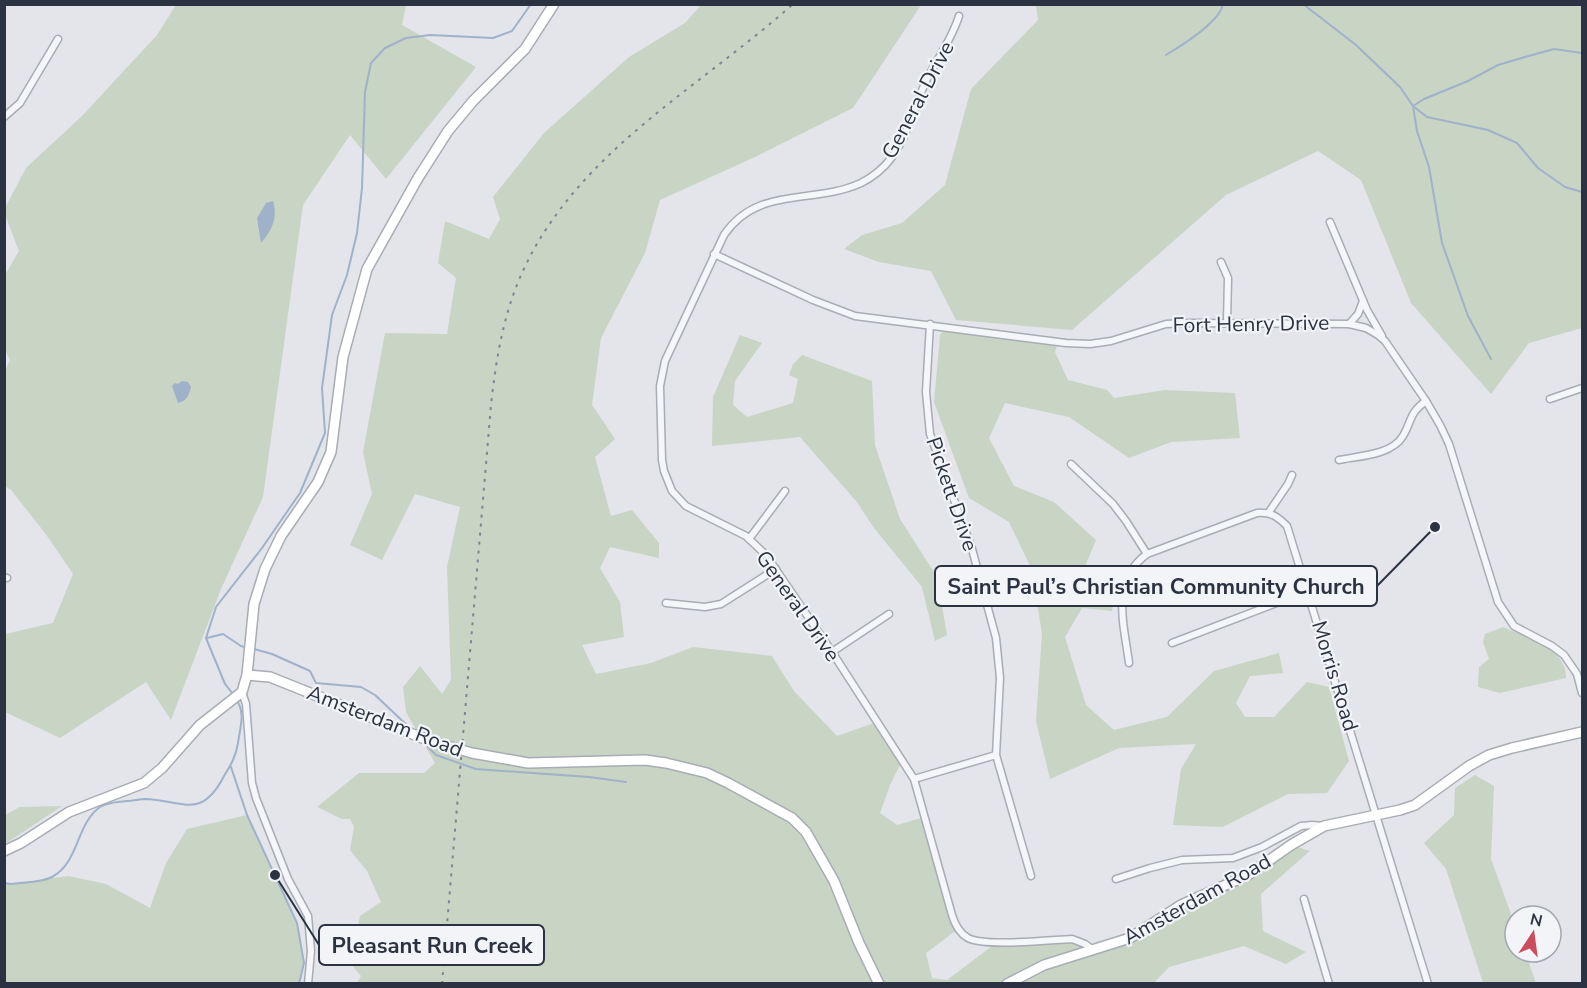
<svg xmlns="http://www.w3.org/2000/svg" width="1587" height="988" viewBox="0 0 1587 988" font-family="'Nunito Sans',sans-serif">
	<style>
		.green { fill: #c8d4c4 }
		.water { fill: #9fb2c9 }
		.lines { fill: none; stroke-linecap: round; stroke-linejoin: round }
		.stream { stroke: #9fb2c9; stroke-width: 2 }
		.street-casing { stroke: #a8acb4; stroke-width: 9 }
		.secondary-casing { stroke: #a8acb4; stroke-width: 12 }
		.street { stroke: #f5f6f9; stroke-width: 6 }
		.secondary { stroke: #fff; stroke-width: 9 }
		.rail { stroke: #7c8594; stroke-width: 2; stroke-dasharray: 3 6; stroke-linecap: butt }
		.labels { text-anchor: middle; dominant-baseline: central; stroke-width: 4.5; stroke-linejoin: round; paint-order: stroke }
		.street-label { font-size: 21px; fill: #2b3342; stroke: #f2f4f8 }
		.leader { fill: none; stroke: #2b3342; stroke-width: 2 }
		.callout-dot { fill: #2b3342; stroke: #f2f4f8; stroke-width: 2 }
		.callout { fill: #f2f4f8; stroke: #2b3342; stroke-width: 2 }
		.callout-label { font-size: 22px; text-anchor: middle; font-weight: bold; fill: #2b3342 }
	</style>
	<rect width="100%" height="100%" fill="#e3e5ea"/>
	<!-- green -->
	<g class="green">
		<path d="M 176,5 L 406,5 L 402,25 L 476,67 L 386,179 L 350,135 L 303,205 L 263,497 L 221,589 L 171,720 L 146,682 L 60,738 L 5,712 L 5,634 L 53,623 L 73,574 L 45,533 L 11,490 L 5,486 L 4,374 L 10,360 L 5,349 L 5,275 L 19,251 L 5,215 L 5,208 L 26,168 L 82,116 L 157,35 Z"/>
		<path d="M 701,5 L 921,5 L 853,108 L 755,157 L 660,200 L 645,253 L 601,338 L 592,405 L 615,439 L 595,457 L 611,516 L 632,510 L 659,543 L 659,558 L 610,547 L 600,568 L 620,602 L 624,637 L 582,645 L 596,674 L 651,663 L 693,647 L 772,656 L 794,691 L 837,736 L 877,722 L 902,761 L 890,785 L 880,813 L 897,825 L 925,817 L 958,929 L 926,953 L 932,978 L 947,980 L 996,943 L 1072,939 L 1094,950 L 1229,885 L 1291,845 L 1310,851 L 1261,894 L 1263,931 L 1306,952 L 1286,964 L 1244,946 L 1169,967 L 1153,984 L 357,983 L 361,976 L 350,963 L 360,916 L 381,902 L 367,871 L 350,850 L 354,827 L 350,819 L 342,819 L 317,807 L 359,773 L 424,773 L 435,763 L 406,712 L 403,687 L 420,666 L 442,694 L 451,680 L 447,567 L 460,507 L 415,494 L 382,560 L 350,545 L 372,494 L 363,452 L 385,333 L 447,334 L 456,278 L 438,263 L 445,221 L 489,239 L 500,219 L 493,197 L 544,133 L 629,57 L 685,23 Z"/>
		<path d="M 1036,5 L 1582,5 L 1582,328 L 1529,343 L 1491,394 L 1411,303 L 1361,180 L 1318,151 L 1226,195 L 1072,330 L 956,320 L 931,271 L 879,262 L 844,249 L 862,235 L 902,223 L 945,185 L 971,89 L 1038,20 Z"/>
		<path d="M 947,327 L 1058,342 L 1055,352 L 1068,380 L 1107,390 L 1114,398 L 1165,390 L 1235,393 L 1240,438 L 1171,442 L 1129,458 L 1069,417 L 1005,403 L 989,438 L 1014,486 L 1054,502 L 1096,540 L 1081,576 L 1114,592 L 1112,611 L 1082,608 L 1065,637 L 1086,705 L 1114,730 L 1167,717 L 1214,671 L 1279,653 L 1283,673 L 1250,676 L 1236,703 L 1245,717 L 1274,717 L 1307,682 L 1329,687 L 1349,761 L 1327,793 L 1288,794 L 1223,827 L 1173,825 L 1181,769 L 1196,744 L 1119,748 L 1050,779 L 1036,721 L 1042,634 L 1032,570 L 1009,522 L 969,498 L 934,402 L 940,335 Z"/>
		<path d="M 740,335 L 762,343 L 735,381 L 733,405 L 747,417 L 793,403 L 798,379 L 789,375 L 793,364 L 802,355 L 872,381 L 875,445 L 900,519 L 937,577 L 947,635 L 935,641 L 922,587 L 874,528 L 856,501 L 800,437 L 712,446 L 713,397 Z"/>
		<path d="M 1503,627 C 1526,637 1567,648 1566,678 L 1500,693 L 1478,687 L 1479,667 L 1489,659 L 1483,642 L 1485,634 Z"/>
		<path d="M 1475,775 L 1494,786 L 1491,859 L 1515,925 L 1515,952 L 1525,952 L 1536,983 L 1483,983 L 1446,869 L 1424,843 L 1454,815 L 1455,788 Z"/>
		<path d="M 62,806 L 8,842 L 5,842 L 5,815 L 20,807 Z"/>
		<path d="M 247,815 L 297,923 L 304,963 L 299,983 L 5,983 L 5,883 L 11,884 L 68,876 L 106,884 L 150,908 L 166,863 L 187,829 Z"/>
	</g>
	<!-- water -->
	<g class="water">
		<path d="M 273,201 C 278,218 272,230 261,243 L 257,218 L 266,203 Z"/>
		<path d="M 182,381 L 188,382 L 191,387 C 189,395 187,401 178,403 L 172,386 L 175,383 L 178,384 Z"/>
	</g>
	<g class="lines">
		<!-- stream -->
		<g class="stream">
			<path d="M 1303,4 L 1356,45 L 1400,87 L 1413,106 L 1427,117 L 1488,130 L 1517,143 L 1538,168 L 1565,187 L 1582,192"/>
			<path d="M 1166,55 C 1181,46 1220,22 1223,4"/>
			<path d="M 1491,359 L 1468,316 L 1442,243 L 1429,167 L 1417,131 L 1413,106 L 1424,99 L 1468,81 L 1498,65 L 1525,57 L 1554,49 L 1582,53"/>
			<path d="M 207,638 L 223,634 L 241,646 L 248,648"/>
			<path d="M 254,649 L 272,654 L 310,671 L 316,683 L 361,687 L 375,695 L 410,728"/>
			<path d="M 233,694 L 225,684 L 206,638 L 216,607 L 262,548 L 300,493 L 325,433 L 322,388 L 332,315 L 347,275 L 357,233 L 362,188 L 365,92 L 371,63 L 385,48 L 406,38 L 430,35 L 493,38 L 512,31 L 531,4"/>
			<path d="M 424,743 L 436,755 L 476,769 L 589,777 L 626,782"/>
			<path d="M 231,767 L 247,815 L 297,923 L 304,963 L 299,984"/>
			<path d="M 4,883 L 11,884 C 23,882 41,883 52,877 C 79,863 76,824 100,807 C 108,802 118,802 127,801 C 133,801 139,799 145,799 C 182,800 201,821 224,776 C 231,765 236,756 238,743 C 240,727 246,713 236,699"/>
		</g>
		<!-- street casing -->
		<g class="street-casing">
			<g id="street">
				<path d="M 959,16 C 952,39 937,59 926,81 C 915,105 908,135 892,157 C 884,168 873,177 861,183 C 813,205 758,185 724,235 L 665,361 L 660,386 L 662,460 L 664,471 L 672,491 L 686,506 L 746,536 L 766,555 L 832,652 L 914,779 L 952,915 C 955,925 959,933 968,938 C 985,947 1050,940 1072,939 L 1085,944 L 1093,950"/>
				<path d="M 4,117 L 20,103 L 58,39"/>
				<path d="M 1330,222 L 1367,310 L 1382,336"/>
				<path d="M 714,254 L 813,300 L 855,316 L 1066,343 L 1090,344 L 1111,341 L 1166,324 L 1190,323 L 1349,324 L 1366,328 L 1378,335 L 1385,341 L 1426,401 L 1440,425 L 1449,444 L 1498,602 L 1514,626 L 1552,646 L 1564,655 L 1577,674 L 1582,693"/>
				<path d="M 1221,262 L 1228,278 L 1227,323"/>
				<path d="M 930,324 L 926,392 L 930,434 L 972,549 L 996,638 L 1000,678 L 996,755 L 1031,876"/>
				<path d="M 1349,324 L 1358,314 L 1363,301"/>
				<path d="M 1550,399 L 1582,388"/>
				<path d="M 1339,460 C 1359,456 1392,455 1403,436 C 1412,421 1409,413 1426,401"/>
				<path d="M 1071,464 L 1113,504 L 1126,521 L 1147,554"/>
				<path d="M 1269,512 L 1288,484 L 1292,475"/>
				<path d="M 749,539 L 785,491"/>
				<path d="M 4,577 L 7,578"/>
				<path d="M 666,603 L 705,607 L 721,604 L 776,569"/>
				<path d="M 1172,643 L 1308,591"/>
				<path d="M 832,652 L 889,614"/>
				<path d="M 1129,663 C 1124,624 1110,581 1147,554 L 1257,513 C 1271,512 1277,516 1287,526 L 1428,984"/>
				<path d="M 242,692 L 246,704 L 252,783 L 256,798 L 288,879 L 308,916 L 311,951 L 308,984"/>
				<path d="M 914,779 L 996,755"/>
				<path d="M 1116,879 L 1150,868 L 1182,860 L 1233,858 L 1262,847 L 1301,826 L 1312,825 L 1324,826"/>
				<path d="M 1304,899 L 1329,984"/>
			</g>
		</g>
		<!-- secondary casing -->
		<g class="secondary-casing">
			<g id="secondary">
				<path d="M 247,675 L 270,677 L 430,741 L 472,753 L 528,763 L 645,760 L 666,763 L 707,773 L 728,783 L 792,818 L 806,832 L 834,881 L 859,943 L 879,984"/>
				<path d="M 4,851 L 21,843 L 69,812 L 144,783 L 162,768 L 200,725 L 242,692 L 247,675 L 254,604 L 265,569 L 281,536 L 318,482 L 331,452 L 343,357 L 367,269 L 418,178 L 448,131 L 473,101 L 525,49 L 554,4"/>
				<path d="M 1007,984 L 1044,965 L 1130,938 L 1181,905 L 1248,875 L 1291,845 L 1324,826 L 1400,810 L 1415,805 L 1469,766 L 1489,755 L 1512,748 L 1582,732"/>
			</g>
		</g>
		<!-- street -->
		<use href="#street" class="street"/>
		<!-- secondary -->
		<use href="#secondary" class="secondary"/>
		<!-- rail -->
		<path class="rail" d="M 442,984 L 491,405 C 496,360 503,315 522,273 C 576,153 698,89 793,4"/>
	</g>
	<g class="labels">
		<!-- street labels -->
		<g class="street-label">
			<text transform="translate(918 100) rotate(-62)">General Drive</text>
			<text transform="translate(1251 324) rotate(-1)">Fort Henry Drive</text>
			<text transform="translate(952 494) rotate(71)">Pickett Drive</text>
			<text transform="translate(798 606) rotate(55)">General Drive</text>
			<text transform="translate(1335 676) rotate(73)">Morris Road</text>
			<text transform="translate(385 721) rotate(21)">Amsterdam Road</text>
			<text transform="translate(1197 899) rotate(-29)">Amsterdam Road</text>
		</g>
	</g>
	<!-- callouts -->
	<path class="leader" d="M1435 527L1377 586M275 875L319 945"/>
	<g class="callout-dot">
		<circle cx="1435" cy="527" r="6"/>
		<circle cx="275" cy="875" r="6"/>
	</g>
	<g class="callout">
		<rect x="935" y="566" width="442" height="40" rx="6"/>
		<rect x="319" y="925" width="225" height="40" rx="6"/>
	</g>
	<g class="callout-label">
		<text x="1156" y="594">Saint Paul’s Christian Community Church</text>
		<text x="432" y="953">Pleasant Run Creek</text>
	</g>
	<!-- border -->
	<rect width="1587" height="988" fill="none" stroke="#2b3342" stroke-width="12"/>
	<!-- north arrow -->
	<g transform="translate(1533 934) rotate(13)"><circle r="28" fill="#f2f4f8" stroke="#a2a7af" stroke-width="1.5"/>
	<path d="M0-4.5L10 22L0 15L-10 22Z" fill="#cc4b5c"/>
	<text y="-9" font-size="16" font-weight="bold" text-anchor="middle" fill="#2b3342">N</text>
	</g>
</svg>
